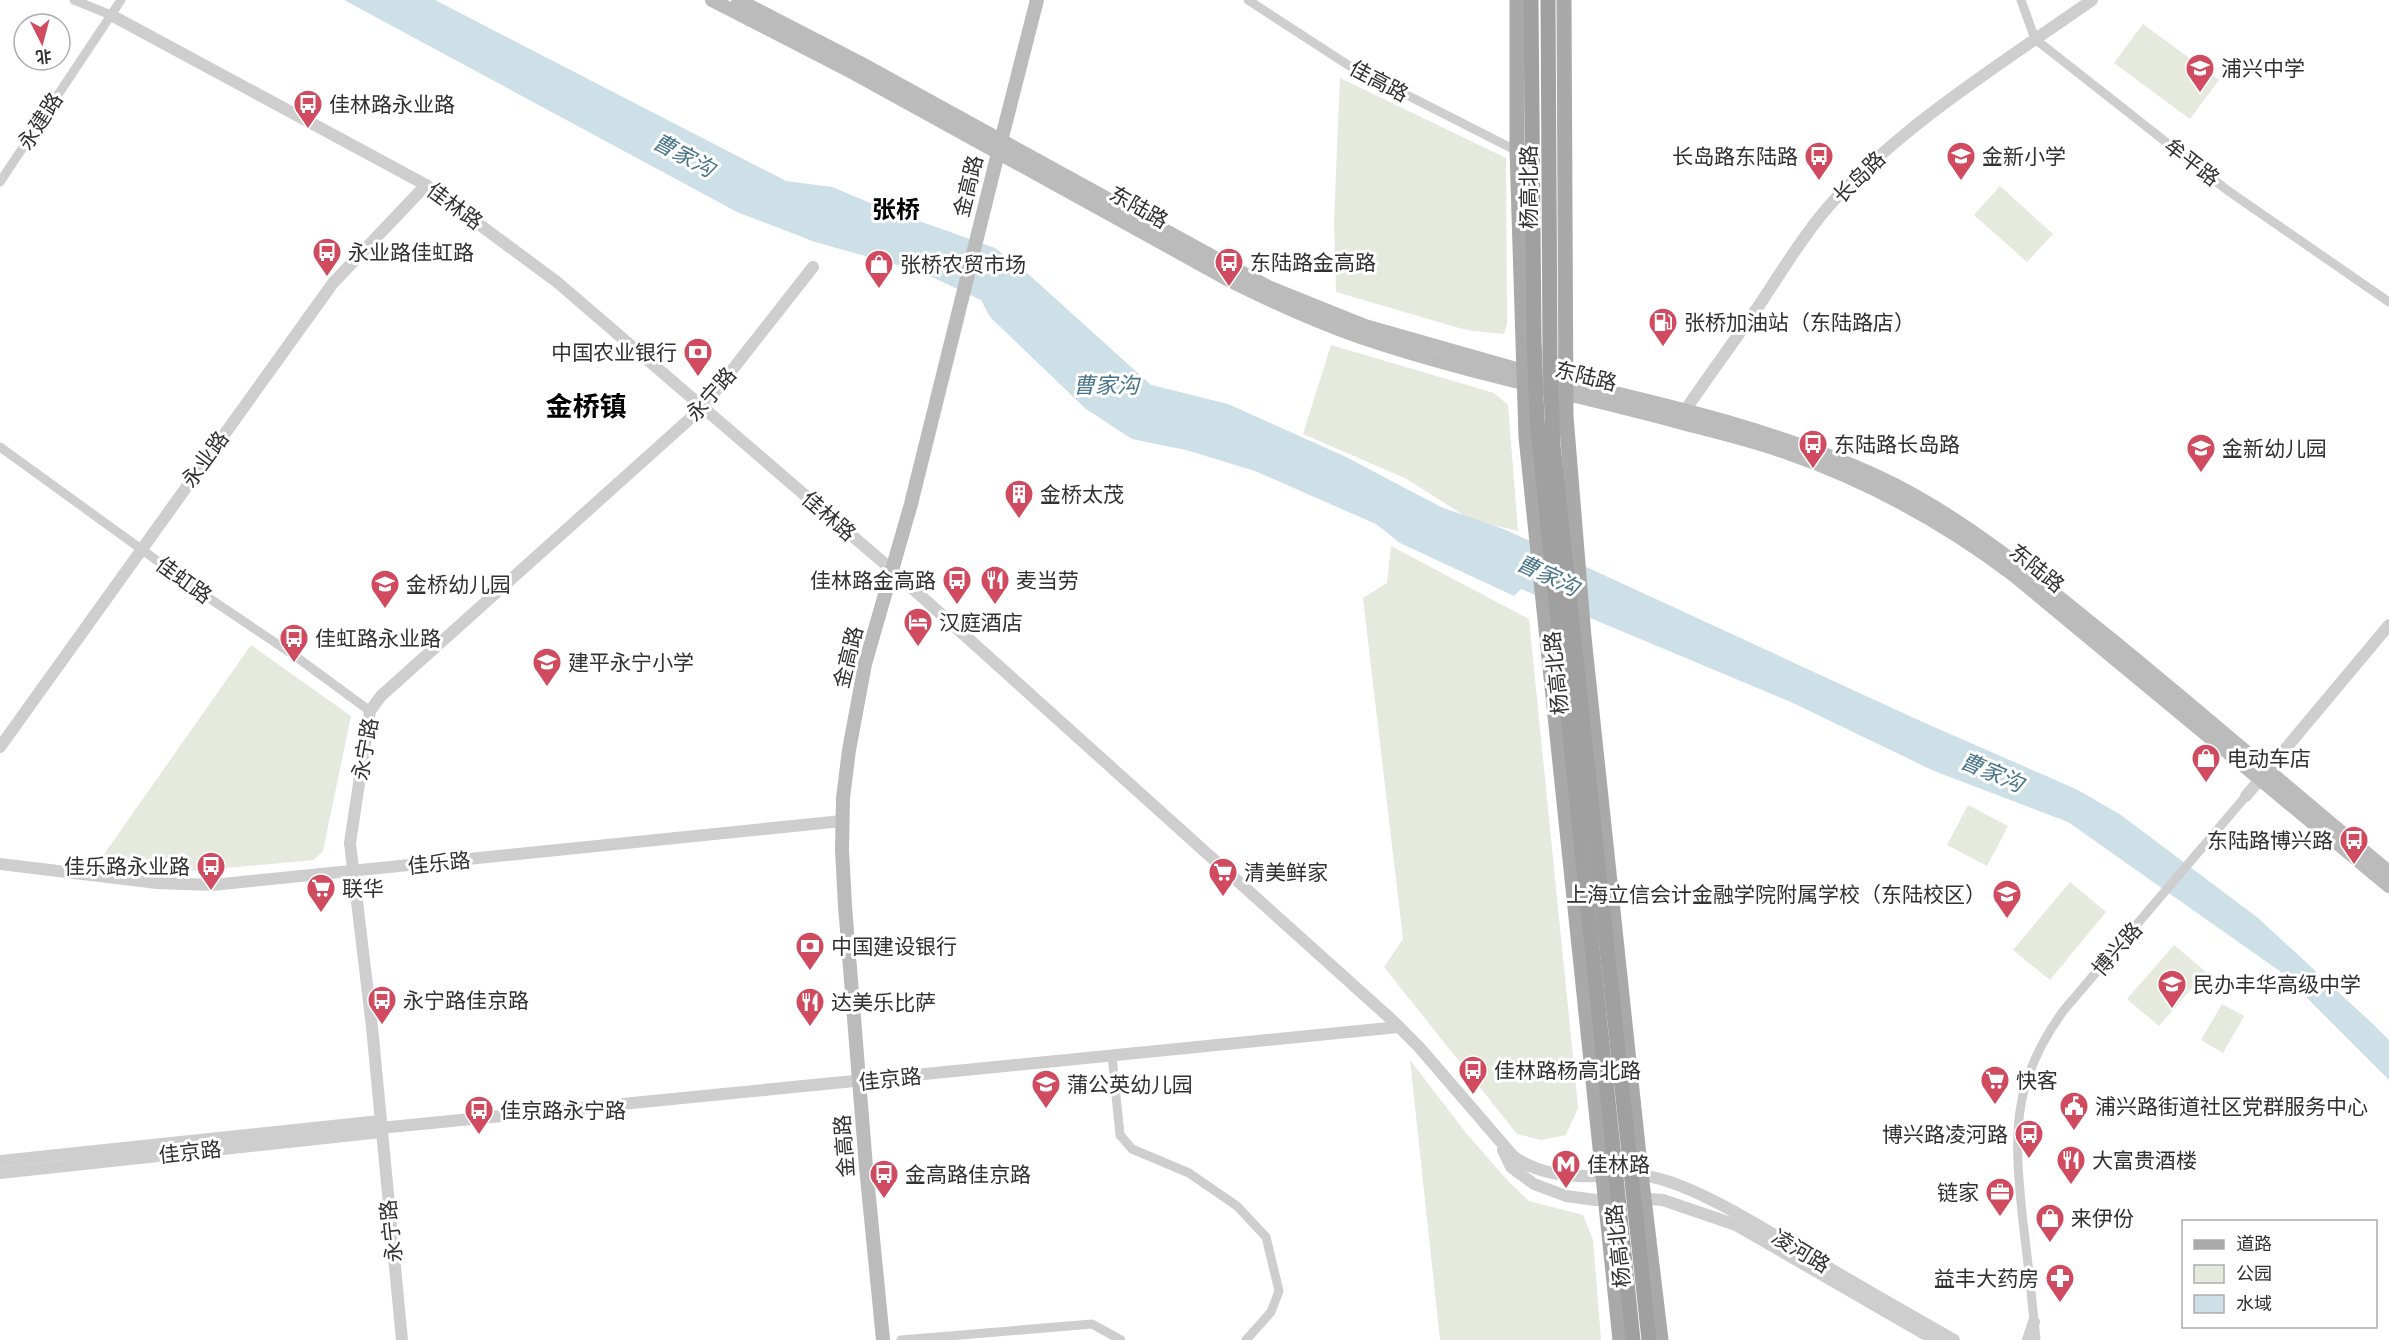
<svg xmlns="http://www.w3.org/2000/svg" width="2389" height="1340" viewBox="0 0 2389 1340" font-family="'Public Sans','Noto Sans SC',sans-serif">
	<style>
		.green { fill: #e5e9de }
		.water { fill: #cddfe7 }
		.lines { fill: none; stroke-linecap: round; stroke-linejoin: round }
		.minor { stroke: #cecece; stroke-width: 9 }
		.tertiary { stroke: #cecece; stroke-width: 12 }
		.secondary { stroke: #bbb; stroke-width: 14 }
		.primary { stroke: #a9a9a9; stroke-width: 15 }
		.trunk-bridge { stroke: #a0a0a0; stroke-width: 15 }
		.labels { text-anchor: middle; dominant-baseline: central; stroke-width: 6; stroke-linejoin: round; paint-order: stroke }
		.poi-label { font-size: 21px; fill: #313131; stroke: #fff; text-anchor: start }
		.street-label { font-size: 21px; fill: #313131; stroke: #fff }
		.water-label { font-size: 22px; font-style: italic; fill: #49758a; stroke: #fff }
		.quarter-label { font-size: 24px; font-weight: bold; fill: #000; stroke: #fff }
		.district-label { font-size: 27px; font-weight: bold; fill: #000; stroke: #fff }
	</style>
	<rect width="100%" height="100%" fill="#fff"/>
	<!-- green -->
	<g class="green">
		<path d="M 2143,24 L 2219,80 L 2190,119 L 2114,63 Z"/>
		<path d="M 1340,78 L 1506,158 L 1507,324 L 1504,334 L 1466,330 L 1336,292 L 1334,221 Z"/>
		<path d="M 2000,186 L 2053,234 L 2027,262 L 1974,215 Z"/>
		<path d="M 1331,345 L 1494,393 L 1508,405 L 1518,531 L 1471,520 L 1407,479 L 1303,434 Z"/>
		<path d="M 1391,546 L 1529,619 L 1575,1077 L 1578,1108 L 1566,1135 L 1541,1140 L 1517,1134 L 1384,967 L 1403,939 L 1363,598 L 1387,583 Z"/>
		<path d="M 251,645 L 351,716 L 323,851 L 314,860 L 194,871 L 100,860 Z"/>
		<path d="M 1968,805 L 2008,826 L 1987,866 L 1947,845 Z"/>
		<path d="M 2070,882 L 2106,912 L 2050,980 L 2013,950 Z"/>
		<path d="M 2174,945 L 2206,972 L 2159,1026 L 2127,999 Z"/>
		<path d="M 2222,1004 L 2244,1016 L 2223,1053 L 2201,1040 Z"/>
		<path d="M 1410,1060 L 1466,1133 L 1509,1182 L 1529,1201 L 1583,1215 L 1593,1240 L 1601,1340 L 1440,1340 Z"/>
	</g>
	<!-- water -->
	<path class="water" d="M 344,0 L 435,0 L 786,181 L 832,187 L 880,207 L 995,248 L 1026,272 L 1151,385 L 1228,404 L 1346,457 L 1441,507 L 1506,530 L 1916,719 L 2078,790 L 2121,815 L 2258,918 L 2375,1026 L 2389,1040 L 2389,1080 L 2281,972 L 2068,822 L 1934,771 L 1791,702 L 1521,589 L 1514,596 L 1400,543 L 1376,524 L 1255,471 L 1186,450 L 1132,439 L 1086,409 L 990,317 L 981,300 L 919,271 L 815,242 L 737,212 Z"/>
	<g class="lines">
		<!-- minor -->
		<g class="minor">
			<path d="M 74,0 L 111,15"/>
			<path d="M 1248,0 L 1348,65 L 1517,151"/>
			<path d="M 2021,0 L 2035,39 L 2227,190 L 2389,302"/>
			<path d="M 0,182 L 121,0"/>
			<path d="M 0,447 L 206,596 L 295,656 L 370,711"/>
			<path d="M 1112,1056 L 1120,1135 L 1132,1149 L 1189,1173 L 1237,1206 L 1266,1237 L 1279,1291 L 1271,1312 L 1246,1340"/>
			<path d="M 901,1340 L 1092,1324 L 1121,1340"/>
			<path d="M 2036,1340 C 2032,1301 2028,1261 2023,1222 C 2014,1137 2010,1083 2064,1010 L 2246,796"/>
		</g>
		<!-- tertiary -->
		<g class="tertiary">
			<path d="M 111,15 L 426,185 L 557,282 L 892,570 L 1392,1020 L 1419,1047 L 1513,1156 C 1541,1177 1576,1177 1610,1176"/>
			<path d="M 1684,412 C 1709,375 1735,340 1760,304 C 1784,268 1807,229 1837,197 C 1911,119 2005,61 2092,0"/>
			<path d="M 0,747 L 333,283 L 426,185"/>
			<path d="M 2246,796 L 2389,625"/>
			<path d="M 0,864 L 157,883 L 212,885 L 842,821"/>
			<path d="M 380,1128 L 1399,1027"/>
			<path d="M 1503,1150 L 1511,1167 L 1534,1184 L 1566,1196 L 1596,1200 L 1614,1199"/>
			<path d="M 0,1161 L 380,1121"/>
			<path d="M 0,1173 L 381,1132"/>
			<path d="M 1633,1175 C 1681,1173 1777,1237 1819,1262 C 1864,1289 1909,1314 1954,1340"/>
			<path d="M 1637,1198 L 1663,1200 L 1736,1225 L 1935,1340"/>
			<path d="M 402,1340 L 372,1027 L 350,843 L 370,711 L 381,696 L 703,407 L 813,267"/>
			<path d="M 2028,1340 L 2034,1322"/>
		</g>
		<!-- secondary -->
		<g class="secondary">
			<path d="M 712,0 L 854,73 L 1231,281 C 1273,302 1315,321 1360,337 C 1463,372 1570,393 1675,421 C 1712,431 1749,439 1785,452 C 1869,481 1944,522 2015,576 L 2389,886"/>
			<path d="M 738,0 L 860,63 L 1268,287 L 1365,326 L 1534,374"/>
			<path d="M 1001,141 L 1037,0"/>
			<path d="M 1555,379 C 1669,405 1790,433 1895,485 C 1975,526 2042,584 2112,640 C 2205,716 2296,795 2389,872"/>
			<path d="M 883,1340 L 866,1167 L 845,906 L 842,850 L 843,798 L 849,750 L 865,664 L 911,504 L 998,153"/>
		</g>
		<!-- primary -->
		<g class="primary">
			<path d="M 1517,0 L 1517,151 L 1526,437 L 1620,1340"/>
			<path d="M 1564,0 L 1566,416 L 1584,637 L 1640,1165 L 1661,1340"/>
		</g>
		<!-- trunk-bridge -->
		<g class="trunk-bridge">
			<path d="M 1531,0 L 1534,339 L 1537,420 L 1633,1340"/>
			<path d="M 1548,0 L 1550,360 L 1553,445 L 1649,1340"/>
		</g>
	</g>
	<!-- icons -->
	<defs>
		<g id="school-pin" transform="scale(1.5)"><path d="M0 17L-7.5 6A9.5 9.5 0 1 1 7.5 6Z" fill="#d04b5f" stroke="#fff"/><path d="M0-5L7-2L0 1L-7-2ZM-4 1L0 2.5L4 1V4Q0 6-4 4Z" fill="#fff"/></g>
		<g id="bus-pin" transform="scale(1.5)"><path d="M0 17L-7.5 6A9.5 9.5 0 1 1 7.5 6Z" fill="#d04b5f" stroke="#fff"/><path d="M-5-6H5V4H4V6H2V4H-2V6H-4V4H-5ZM-3.5-4V0h7V-4ZM-3.5 1.2v1.5H-2V1.2ZM2 1.2v1.5H3.5V1.2Z" fill="#fff"/></g>
		<g id="shop-pin" transform="scale(1.5)"><path d="M0 17L-7.5 6A9.5 9.5 0 1 1 7.5 6Z" fill="#d04b5f" stroke="#fff"/><path d="M-5-2.5h2.3a2.7 3.5 0 0 1 5.4 0H5L5.5 6h-11ZM-1.5-2.5h3a1.5 2.3 0 0 0-3 0Z" fill="#fff"/></g>
		<g id="fuel-pin" transform="scale(1.5)"><path d="M0 17L-7.5 6A9.5 9.5 0 1 1 7.5 6Z" fill="#d04b5f" stroke="#fff"/><path d="M-5.5-6h7V0h2V4h1.3V-2.5L3-4.5l.8-.8L6-3V5H2.5V1h-1V6h-7ZM-4.2-4.7v3.2H.2V-4.7Z" fill="#fff"/></g>
		<g id="bank-pin" transform="scale(1.5)"><path d="M0 17L-7.5 6A9.5 9.5 0 1 1 7.5 6Z" fill="#d04b5f" stroke="#fff"/><path d="M-6-4H6V4H-6ZM0-2.3a2.3 2.3 0 1 0 0 4.6a2.3 2.3 0 1 0 0-4.6Z" fill="#fff"/></g>
		<g id="building-pin" transform="scale(1.5)"><path d="M0 17L-7.5 6A9.5 9.5 0 1 1 7.5 6Z" fill="#d04b5f" stroke="#fff"/><path d="M-4-6H4V6H1V3H-1V6H-4ZM-2.5-4.3h1.7v1.8h-1.7ZM.8-4.3h1.7v1.8H.8ZM-2.5-1h1.7V.8h-1.7ZM.8-1h1.7V.8H.8Z" fill="#fff"/></g>
		<g id="restaurant-pin" transform="scale(1.5)"><path d="M0 17L-7.5 6A9.5 9.5 0 1 1 7.5 6Z" fill="#d04b5f" stroke="#fff"/><path d="M-5-6h1v4h1v-4h1v4h1v-4h1v5L-1.5 .5V6h-2V.5L-5-1ZM5-6V6H3V1.5H1.5Q1.5-4 5-6Z" fill="#fff"/></g>
		<g id="hotel-pin" transform="scale(1.5)"><path d="M0 17L-7.5 6A9.5 9.5 0 1 1 7.5 6Z" fill="#d04b5f" stroke="#fff"/><path d="M-6-4.5h1.5V1H6V5H4.5V3h-9V5H-6ZM-4 0a1.8 1.8 0 1 1 3.6 0ZM.5 0V-2.5h3Q6-2.5 6 0Z" fill="#fff"/></g>
		<g id="supermarket-pin" transform="scale(1.5)"><path d="M0 17L-7.5 6A9.5 9.5 0 1 1 7.5 6Z" fill="#d04b5f" stroke="#fff"/><path d="M-6-5.5h2.5l.6 2H6L4.5 2H-2.5L-4.4-4H-6ZM-1.5 3.2a1.3 1.3 0 1 0 .1 0ZM3 3.2a1.3 1.3 0 1 0 .1 0Z" fill="#fff"/></g>
		<g id="civic-pin" transform="scale(1.5)"><path d="M0 17L-7.5 6A9.5 9.5 0 1 1 7.5 6Z" fill="#d04b5f" stroke="#fff"/><path d="M-.6-6.5H3V-4.5H.6V-3L4-1V1h2V6H-6V1h2V-1L-.6-3ZM-1.2 2.5V6h2.4V2.5Z" fill="#fff"/></g>
		<g id="metro-pin" transform="scale(1.5)"><path d="M0 17L-7.5 6A9.5 9.5 0 1 1 7.5 6Z" fill="#d04b5f" stroke="#fff"/><path d="M-5.5 5V-5H-3L0 0L3-5H5.5V5H3V-.5L0 4L-3-.5V5Z" fill="#fff"/></g>
		<g id="office-pin" transform="scale(1.5)"><path d="M0 17L-7.5 6A9.5 9.5 0 1 1 7.5 6Z" fill="#d04b5f" stroke="#fff"/><path d="M-6-3h4V-5.5h4V-3h4V5H-6ZM-1-4.5V-3h2v-1.5ZM-6 0V1H6V0Z" fill="#fff"/></g>
		<g id="pharmacy-pin" transform="scale(1.5)"><path d="M0 17L-7.5 6A9.5 9.5 0 1 1 7.5 6Z" fill="#d04b5f" stroke="#fff"/><path d="M-2-6h4v4h4v4h-4v4h-4v-4h-4v-4h4Z" fill="#fff"/></g>
	</defs>
	<g fill-rule="evenodd">
		<use href="#school-pin" x="2200" y="68"/>
		<use href="#bus-pin" x="308" y="104"/>
		<use href="#bus-pin" x="1819" y="156"/>
		<use href="#school-pin" x="1961" y="156"/>
		<use href="#bus-pin" x="327" y="252"/>
		<use href="#bus-pin" x="1229" y="262"/>
		<use href="#shop-pin" x="879" y="264"/>
		<use href="#fuel-pin" x="1663" y="322"/>
		<use href="#bank-pin" x="698" y="352"/>
		<use href="#bus-pin" x="1813" y="444"/>
		<use href="#school-pin" x="2201" y="448"/>
		<use href="#building-pin" x="1019" y="494"/>
		<use href="#bus-pin" x="957" y="580"/>
		<use href="#restaurant-pin" x="995" y="580"/>
		<use href="#school-pin" x="385" y="584"/>
		<use href="#hotel-pin" x="918" y="622"/>
		<use href="#bus-pin" x="294" y="638"/>
		<use href="#school-pin" x="547" y="662"/>
		<use href="#shop-pin" x="2206" y="758"/>
		<use href="#bus-pin" x="2354" y="840"/>
		<use href="#bus-pin" x="211" y="866"/>
		<use href="#supermarket-pin" x="1223" y="872"/>
		<use href="#supermarket-pin" x="321" y="888"/>
		<use href="#school-pin" x="2007" y="894"/>
		<use href="#bank-pin" x="810" y="946"/>
		<use href="#school-pin" x="2172" y="984"/>
		<use href="#bus-pin" x="382" y="1000"/>
		<use href="#restaurant-pin" x="810" y="1002"/>
		<use href="#bus-pin" x="1473" y="1070"/>
		<use href="#supermarket-pin" x="1995" y="1080"/>
		<use href="#school-pin" x="1046" y="1084"/>
		<use href="#civic-pin" x="2074" y="1106"/>
		<use href="#bus-pin" x="479" y="1110"/>
		<use href="#bus-pin" x="2029" y="1134"/>
		<use href="#restaurant-pin" x="2071" y="1160"/>
		<use href="#metro-pin" x="1566" y="1164"/>
		<use href="#bus-pin" x="884" y="1174"/>
		<use href="#office-pin" x="2000" y="1192"/>
		<use href="#shop-pin" x="2050" y="1218"/>
		<use href="#pharmacy-pin" x="2060" y="1278"/>
	</g>
	<g class="labels">
		<!-- poi labels -->
		<g class="poi-label">
			<text x="2221" y="68">浦兴中学</text>
			<text x="329" y="104">佳林路永业路</text>
			<text x="1798" y="156" text-anchor="end">长岛路东陆路</text>
			<text x="1982" y="156">金新小学</text>
			<text x="348" y="252">永业路佳虹路</text>
			<text x="1250" y="262">东陆路金高路</text>
			<text x="900" y="264">张桥农贸市场</text>
			<text x="1684" y="322">张桥加油站（东陆路店）</text>
			<text x="677" y="352" text-anchor="end">中国农业银行</text>
			<text x="1834" y="444">东陆路长岛路</text>
			<text x="2222" y="448">金新幼儿园</text>
			<text x="1040" y="494">金桥太茂</text>
			<text x="936" y="580" text-anchor="end">佳林路金高路</text>
			<text x="1016" y="580">麦当劳</text>
			<text x="406" y="584">金桥幼儿园</text>
			<text x="939" y="622">汉庭酒店</text>
			<text x="315" y="638">佳虹路永业路</text>
			<text x="568" y="662">建平永宁小学</text>
			<text x="2227" y="758">电动车店</text>
			<text x="2333" y="840" text-anchor="end">东陆路博兴路</text>
			<text x="190" y="866" text-anchor="end">佳乐路永业路</text>
			<text x="1244" y="872">清美鲜家</text>
			<text x="342" y="888">联华</text>
			<text x="1986" y="894" text-anchor="end">上海立信会计金融学院附属学校（东陆校区）</text>
			<text x="831" y="946">中国建设银行</text>
			<text x="2193" y="984">民办丰华高级中学</text>
			<text x="403" y="1000">永宁路佳京路</text>
			<text x="831" y="1002">达美乐比萨</text>
			<text x="1494" y="1070">佳林路杨高北路</text>
			<text x="2016" y="1080">快客</text>
			<text x="1067" y="1084">蒲公英幼儿园</text>
			<text x="2095" y="1106">浦兴路街道社区党群服务中心</text>
			<text x="500" y="1110">佳京路永宁路</text>
			<text x="2008" y="1134" text-anchor="end">博兴路凌河路</text>
			<text x="2092" y="1160">大富贵酒楼</text>
			<text x="1587" y="1164">佳林路</text>
			<text x="905" y="1174">金高路佳京路</text>
			<text x="1979" y="1192" text-anchor="end">链家</text>
			<text x="2071" y="1218">来伊份</text>
			<text x="2039" y="1278" text-anchor="end">益丰大药房</text>
		</g>
		<!-- street labels -->
		<g class="street-label">
			<text transform="translate(1379 81) rotate(28)">佳高路</text>
			<text transform="translate(40 121) rotate(-57)">永建路</text>
			<text transform="translate(2192 162) rotate(38)">牟平路</text>
			<text transform="translate(1859 177) rotate(-45)">长岛路</text>
			<text transform="translate(968 186) rotate(-76)">金高路</text>
			<text transform="translate(1528 187) rotate(-90)">杨高北路</text>
			<text transform="translate(455 206) rotate(36)">佳林路</text>
			<text transform="translate(1139 207) rotate(29)">东陆路</text>
			<text transform="translate(1586 376) rotate(14)">东陆路</text>
			<text transform="translate(711 394) rotate(-49)">永宁路</text>
			<text transform="translate(205 459) rotate(-54)">永业路</text>
			<text transform="translate(829 516) rotate(41)">佳林路</text>
			<text transform="translate(2037 568) rotate(39)">东陆路</text>
			<text transform="translate(184 580) rotate(36)">佳虹路</text>
			<text transform="translate(848 657) rotate(-76)">金高路</text>
			<text transform="translate(1556 673) rotate(-96)">杨高北路</text>
			<text transform="translate(365 749) rotate(-80)">永宁路</text>
			<text transform="translate(439 863) rotate(-6)">佳乐路</text>
			<text transform="translate(2117 949) rotate(-49)">博兴路</text>
			<text transform="translate(890 1079) rotate(-6)">佳京路</text>
			<text transform="translate(844 1146) rotate(-94)">金高路</text>
			<text transform="translate(190 1152) rotate(-6)">佳京路</text>
			<text transform="translate(391 1231) rotate(-96)">永宁路</text>
			<text transform="translate(1618 1246) rotate(-96)">杨高北路</text>
			<text transform="translate(1801 1251) rotate(31)">凌河路</text>
		</g>
		<!-- water labels -->
		<g class="water-label">
			<text transform="translate(684 155) rotate(28)">曹家沟</text>
			<text x="1106" y="385">曹家沟</text>
			<text transform="translate(1548 575) rotate(25)">曹家沟</text>
			<text transform="translate(1992 772) rotate(23)">曹家沟</text>
		</g>
		<!-- quarter labels -->
		<g class="quarter-label">
			<text x="896" y="209">张桥</text>
		</g>
		<!-- district labels -->
		<g class="district-label">
			<text x="586" y="406">金桥镇</text>
		</g>
	</g>
	<!-- legend -->
	<rect x="2182" y="1220" width="195" height="108" fill="#ffffff" stroke="#adadad" stroke-width="1.5"/>
	<rect x="2194" y="1240" width="30" height="9" fill="#a9a9a9" stroke="#adadad" stroke-width="1.5"/>
	<text x="2236" y="1250" font-size="18" fill="#313131">道路</text>
	<rect x="2194" y="1265" width="30" height="18" fill="#e5e9de" stroke="#adadad" stroke-width="1.5"/>
	<text x="2236" y="1280" font-size="18" fill="#313131">公园</text>
	<rect x="2194" y="1295" width="30" height="18" fill="#cddfe7" stroke="#adadad" stroke-width="1.5"/>
	<text x="2236" y="1310" font-size="18" fill="#313131">水域</text>
	<!-- north arrow -->
	<g transform="translate(42 42) rotate(174)"><circle r="28" fill="#ffffff" stroke="#adadad" stroke-width="1.5"/>
	<path d="M0-4.5L10 22L0 15L-10 22Z" fill="#d04b5f"/>
	<text y="-9" font-size="16" font-weight="bold" text-anchor="middle" fill="#313131">北</text>
	</g>
</svg>
